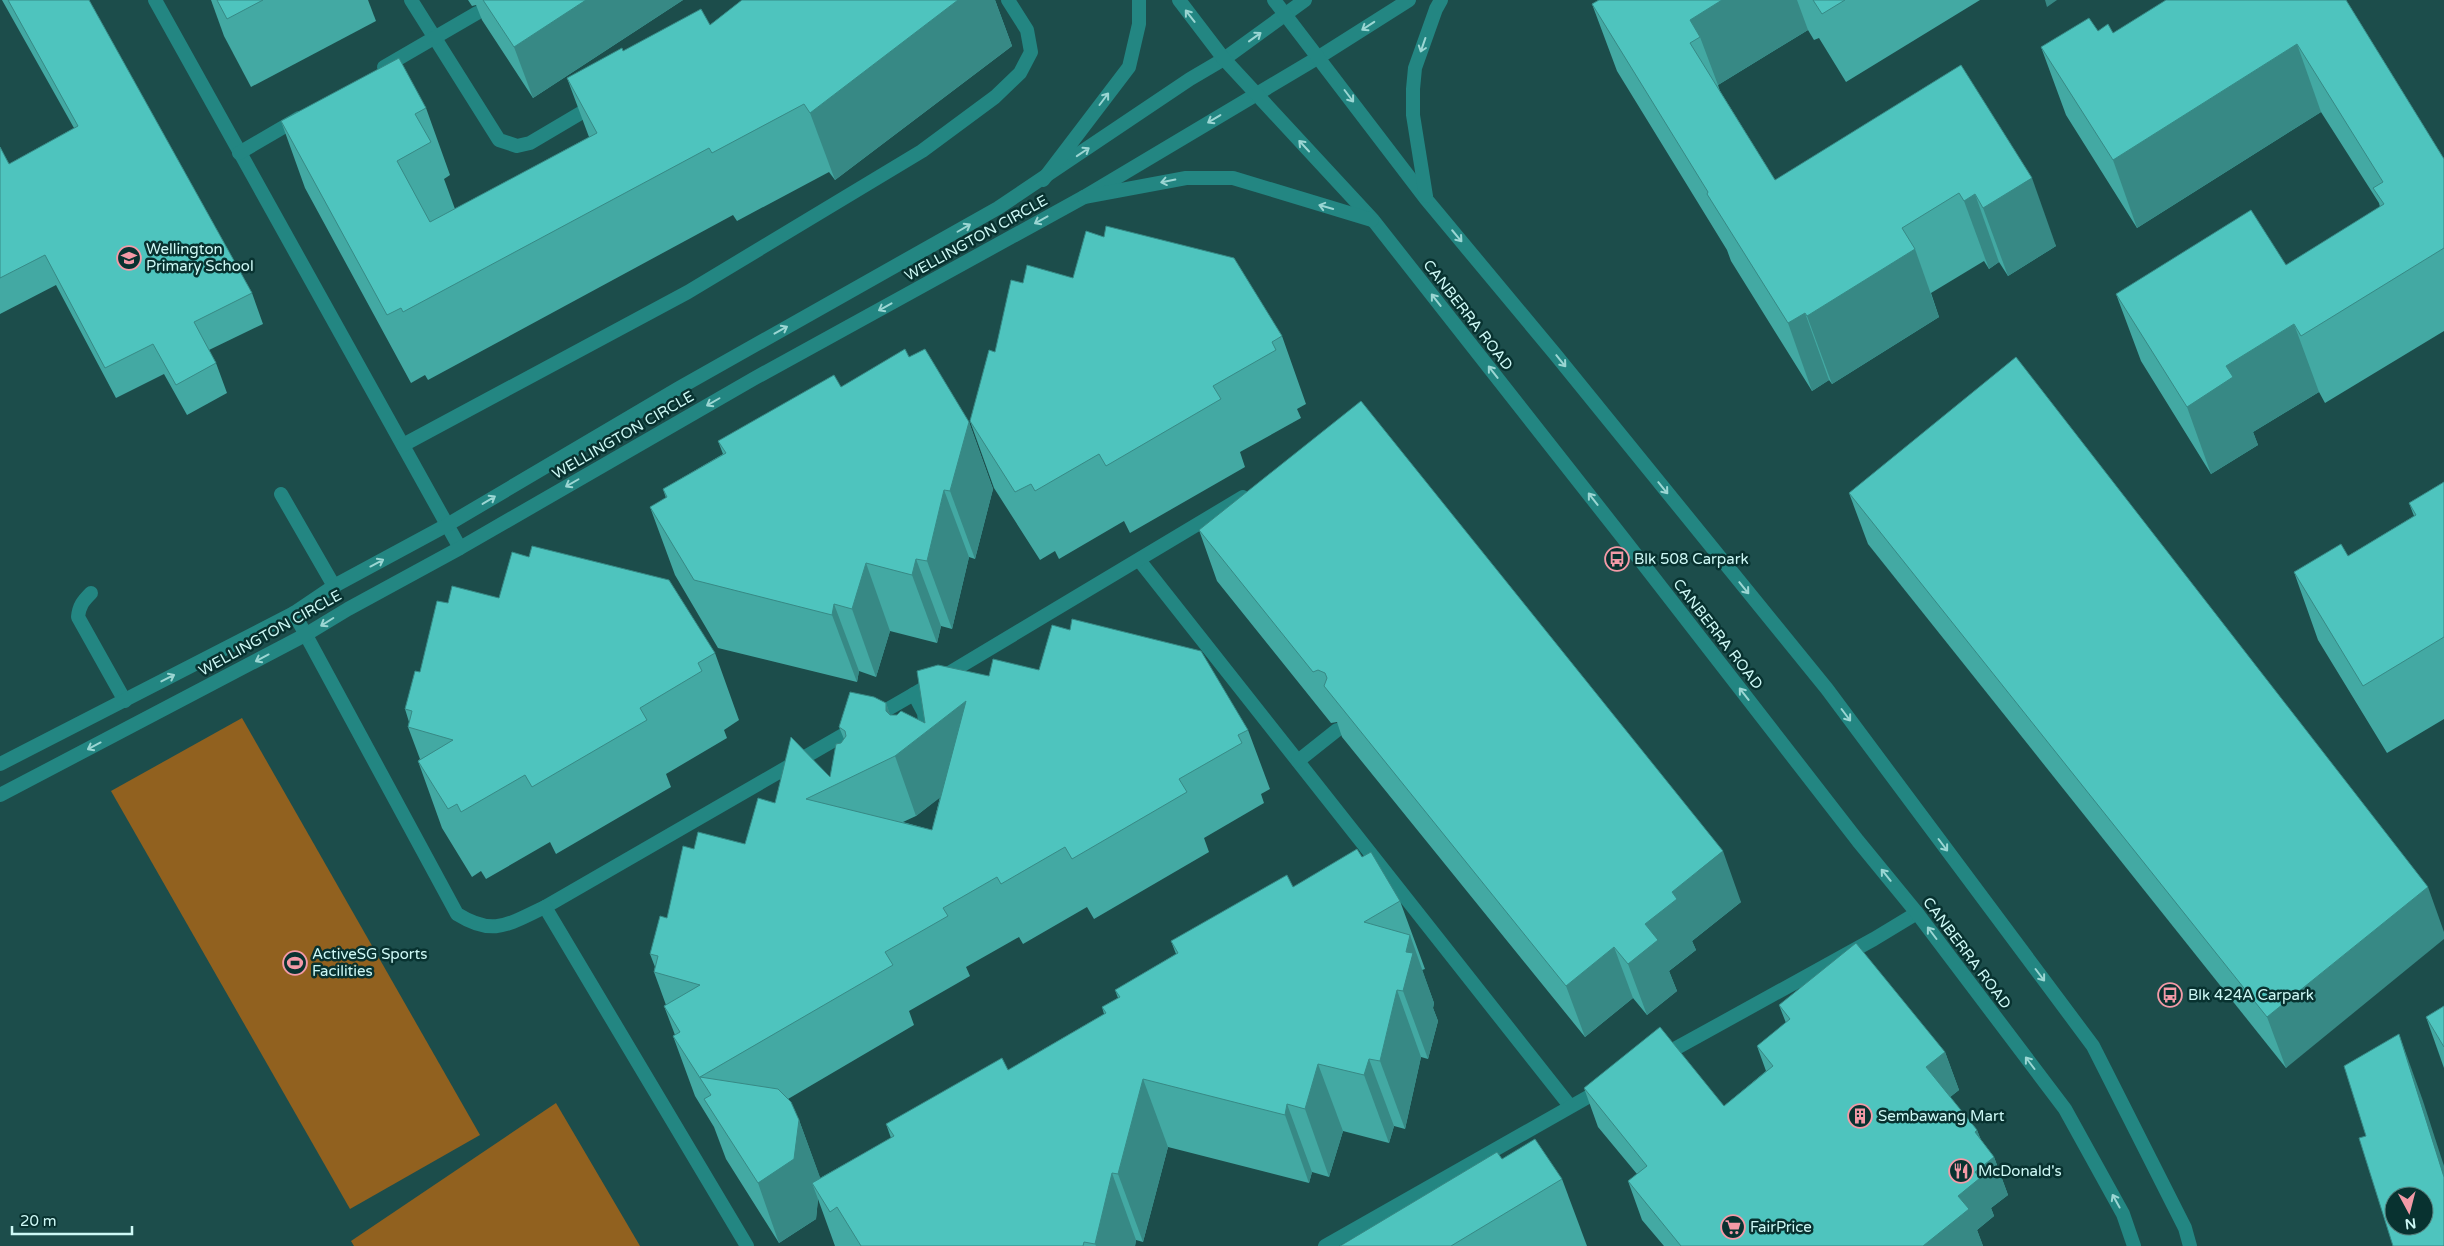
<svg xmlns="http://www.w3.org/2000/svg" width="2444" height="1246" viewBox="0 0 2444 1246" font-family="'Varela Round',sans-serif">
	<style>
		.green { fill: #91611f }
		.lines { fill: none; stroke-linecap: round; stroke-linejoin: round }
		.service { stroke: #238682; stroke-width: 14 }
		.minor { stroke: #238682; stroke-width: 14 }
		.secondary { stroke: #238682; stroke-width: 14 }
		.wall { fill: #43a9a3; fill-rule: evenodd }
		.shaded-wall { fill: #378985 }
		.building { fill: #4ec4be; stroke: #378985; fill-rule: evenodd }
		.oneway { stroke: #9bd6d3 }
		.labels { text-anchor: middle; dominant-baseline: central; stroke-width: 5; stroke-linejoin: round; paint-order: stroke }
		.street-label { font-size: 15px; fill: #cef9f6; stroke: #083230 }
		.poi-label { font-size: 15px; fill: #cef9f6; stroke: #083230; text-anchor: start }
	</style>
	<rect width="100%" height="100%" fill="#1c4d4b"/>
	<!-- green -->
	<g class="green">
		<path d="M 242,718 L 480,1135 L 350,1209 L 111,791 Z"/>
		<path d="M 556,1103 L 640,1246 L 354,1246 L 351,1241 Z"/>
	</g>
	<g class="lines">
		<!-- service -->
		<g class="service">
			<path d="M 155,0 L 460,548"/>
			<path d="M 411,0 L 499,140 L 517,146 L 530,143 L 596,104"/>
			<path d="M 384,67 L 477,13"/>
			<path d="M 239,153 L 299,118"/>
			<path d="M 403,445 L 688,292 L 922,151 L 995,97 L 1020,73 L 1031,52 L 1027,30 L 1008,0"/>
			<path d="M 281,494 L 334,586"/>
			<path d="M 1139,560 L 1570,1106"/>
			<path d="M 91,593 C 83,601 79,606 78,617 L 125,701"/>
			<path d="M 294,613 L 457,914 C 494,937 508,924 545,907 L 914,694 L 1243,497"/>
			<path d="M 914,694 L 924,713 L 926,731"/>
			<path d="M 1298,761 L 1337,730"/>
			<path d="M 545,907 L 747,1246"/>
			<path d="M 1660,1057 L 1874,939 L 1917,913"/>
			<path d="M 1325,1246 L 1602,1089"/>
		</g>
		<!-- minor -->
		<g class="minor">
			<path d="M 0,764 L 294,613 L 334,586 L 447,525 L 679,388 L 998,208 L 1190,79 L 1224,59 L 1305,0"/>
			<path d="M 0,795 L 305,635 L 348,609 L 460,548 L 755,378 L 1084,197 L 1319,57 L 1409,0"/>
		</g>
		<!-- secondary -->
		<g class="secondary">
			<path d="M 1179,0 L 1224,59 L 1373,220 L 1623,538 L 1858,841 L 1917,913 L 2065,1109 L 2123,1214 L 2134,1246"/>
			<path d="M 1274,0 L 1426,199 L 1555,354 L 1827,689 L 2093,1046 L 2185,1228 L 2190,1246"/>
			<path d="M 1043,180 L 1129,67 L 1139,24 L 1139,0"/>
			<path d="M 1426,196 L 1413,115 L 1413,89 L 1415,68 L 1436,9 L 1441,0"/>
			<path d="M 1084,197 L 1186,178 L 1233,178 L 1372,220"/>
		</g>
	</g>
	<!-- wall -->
	<g class="wall">
		<path d="M 2,0 L 89,0 L 252,293 L 263,324 L 209,350 L 216,363 L 227,393 L 187,415 L 164,374 L 116,398 L 56,285 L 0,314 L 0,147 L 9,164 L 74,128 Z"/>
		<path d="M 211,0 L 368,0 L 376,21 L 251,87 L 224,36 Z"/>
		<path d="M 468,0 L 683,0 L 533,98 L 482,20 L 476,5 L 472,6 Z"/>
		<path d="M 742,0 L 995,0 L 1012,46 L 835,180 L 829,172 L 737,221 L 733,215 L 428,380 L 425,375 L 411,383 L 305,188 L 281,121 L 426,108 L 450,175 L 444,179 L 455,209 L 589,137 L 567,78 L 623,51 L 710,25 Z"/>
		<path d="M 1599,0 L 1980,0 L 1846,82 L 1819,38 L 1814,40 L 1808,30 L 1718,85 L 1720,91 L 1775,180 L 1961,65 L 2056,246 L 2008,276 L 1999,262 L 1989,269 L 1984,261 L 1931,293 L 1939,317 L 1832,384 L 1829,380 L 1812,391 L 1731,261 L 1727,250 L 1617,71 L 1592,4 Z"/>
		<path d="M 2346,0 L 2444,159 L 2444,331 L 2325,403 L 2319,392 L 2253,432 L 2258,445 L 2211,474 L 2141,361 L 2116,294 L 2286,265 L 2380,207 L 2379,203 L 2321,112 L 2137,228 L 2066,115 L 2041,47 L 2098,31 L 2113,33 Z"/>
		<path d="M 1282,336 L 1306,404 L 1297,409 L 1301,418 L 1240,452 L 1245,467 L 1130,533 L 1124,521 L 1059,559 L 1055,551 L 1040,560 L 994,488 L 970,421 L 995,352 Z"/>
		<path d="M 909,357 L 969,422 L 993,489 L 975,559 L 969,557 L 952,629 L 941,626 L 937,643 L 890,631 L 876,677 L 859,671 L 857,682 L 718,648 L 675,575 L 650,507 L 666,498 L 663,489 L 723,454 L 718,441 L 841,387 Z"/>
		<path d="M 2444,482 L 2444,719 L 2387,753 L 2318,640 L 2294,572 L 2348,556 L 2414,516 L 2409,503 Z"/>
		<path d="M 1849,493 L 2428,887 L 2286,1068 L 1868,544 Z"/>
		<path d="M 1199,530 L 1741,902 L 1692,941 L 1696,950 L 1669,971 L 1677,991 L 1647,1015 L 1633,998 L 1585,1037 L 1342,737 L 1337,722 L 1331,723 L 1217,581 Z"/>
		<path d="M 448,603 L 715,653 L 739,720 L 724,730 L 727,738 L 666,774 L 671,787 L 556,854 L 550,842 L 486,879 L 481,871 L 472,877 L 442,828 L 418,761 L 420,759 L 408,727 L 409,722 L 405,709 Z"/>
		<path d="M 989,676 L 1248,730 L 1270,789 L 1261,794 L 1264,803 L 1204,838 L 1209,852 L 1094,919 L 1087,907 L 1023,944 L 1019,937 L 966,967 L 970,976 L 909,1011 L 914,1025 L 788,1099 L 799,1120 L 820,1178 L 891,1138 L 886,1124 L 1008,1070 L 1104,1014 L 1102,1007 L 1118,998 L 1115,990 L 1176,954 L 1171,941 L 1362,857 L 1400,901 L 1425,969 L 1422,970 L 1434,1003 L 1433,1008 L 1438,1021 L 1428,1059 L 1421,1057 L 1405,1129 L 1394,1126 L 1389,1143 L 1343,1131 L 1329,1177 L 1312,1172 L 1309,1183 L 1168,1147 L 1143,1242 L 1136,1240 L 1135,1246 L 835,1246 L 818,1199 L 816,1219 L 779,1243 L 726,1159 L 714,1127 L 695,1096 L 673,1036 L 675,1035 L 664,1006 L 666,1005 L 654,972 L 655,967 L 650,954 L 667,918 L 694,849 L 745,844 L 775,803 L 830,777 L 841,743 L 844,739 L 839,727 L 886,703 L 890,715 L 925,723 ZM 940,797 L 932,830 L 903,822 L 916,816 Z"/>
		<path d="M 1779,1005 L 1945,1052 L 1959,1090 L 1950,1097 L 1977,1130 L 1981,1140 L 1994,1157 L 2008,1195 L 1991,1208 L 1994,1216 L 1977,1230 L 1983,1246 L 1664,1246 L 1642,1220 L 1628,1181 L 1637,1174 L 1598,1127 L 1584,1088 L 1724,1106 L 1766,1071 L 1757,1046 L 1786,1023 Z"/>
		<path d="M 2444,1006 L 2444,1068 L 2426,1017 Z"/>
		<path d="M 1502,1159 L 1562,1179 L 1587,1246 L 1340,1246 Z"/>
	</g>
	<!-- shaded-wall -->
	<g class="shaded-wall">
		<path d="M 586,0 L 683,0 L 533,98 L 514,47 Z"/>
		<path d="M 958,0 L 995,0 L 1012,46 L 835,180 L 810,113 Z"/>
		<path d="M 1722,0 L 1797,0 L 1808,30 L 1718,85 L 1700,37 L 1690,20 Z"/>
		<path d="M 2045,0 L 2057,0 L 2047,7 Z"/>
		<path d="M 2297,44 L 2321,112 L 2137,228 L 2113,160 Z"/>
		<path d="M 2032,178 L 2056,246 L 2008,276 L 1983,208 Z"/>
		<path d="M 1975,194 L 1999,262 L 1989,269 L 1964,201 Z"/>
		<path d="M 1915,249 L 1939,317 L 1832,384 L 1807,316 Z"/>
		<path d="M 1805,313 L 1829,380 L 1812,391 L 1788,323 Z"/>
		<path d="M 2294,324 L 2319,392 L 2253,432 L 2258,445 L 2211,474 L 2187,407 L 2226,366 Z"/>
		<path d="M 969,422 L 993,489 L 975,559 L 950,491 Z"/>
		<path d="M 944,490 L 969,557 L 952,629 L 927,561 Z"/>
		<path d="M 916,559 L 941,626 L 937,643 L 912,575 Z"/>
		<path d="M 866,563 L 890,631 L 876,677 L 852,609 Z"/>
		<path d="M 834,604 L 859,671 L 857,682 L 832,615 Z"/>
		<path d="M 966,701 L 988,761 L 916,816 L 895,756 L 886,711 L 886,703 L 903,750 Z"/>
		<path d="M 1723,851 L 1741,902 L 1692,941 L 1696,950 L 1669,971 L 1677,991 L 1647,1015 L 1628,964 L 1645,924 L 1672,892 Z"/>
		<path d="M 2428,887 L 2444,932 L 2444,939 L 2286,1068 L 2267,1017 Z"/>
		<path d="M 1410,935 L 1434,1003 L 1433,1008 L 1438,1021 L 1428,1059 L 1403,991 L 1406,952 Z"/>
		<path d="M 1614,947 L 1633,998 L 1585,1037 L 1566,986 Z"/>
		<path d="M 1397,990 L 1421,1057 L 1405,1129 L 1380,1061 Z"/>
		<path d="M 2399,1034 L 2423,1101 L 2444,1166 L 2444,1177 Z"/>
		<path d="M 1945,1052 L 1959,1090 L 1940,1105 L 1926,1067 Z"/>
		<path d="M 1369,1059 L 1394,1126 L 1389,1143 L 1364,1075 Z"/>
		<path d="M 1318,1064 L 1343,1131 L 1329,1177 L 1305,1109 Z"/>
		<path d="M 1143,1079 L 1168,1147 L 1143,1242 L 1118,1174 Z"/>
		<path d="M 1287,1104 L 1312,1172 L 1309,1183 L 1285,1115 Z"/>
		<path d="M 799,1120 L 821,1180 L 812,1183 L 818,1199 L 816,1219 L 779,1243 L 758,1183 Z"/>
		<path d="M 1977,1130 L 1988,1161 L 1994,1157 L 2008,1195 L 1991,1208 L 1994,1216 L 1977,1230 L 1983,1246 L 1923,1246 L 1975,1172 L 1975,1132 Z"/>
		<path d="M 1112,1173 L 1136,1240 L 1135,1246 L 1096,1246 L 1095,1244 Z"/>
	</g>
	<!-- building -->
	<g class="building">
		<path d="M 8,0 L 89,0 L 252,293 L 194,322 L 216,363 L 176,385 L 153,344 L 105,368 L 45,255 L 0,278 L 0,147 L 9,164 L 78,126 Z"/>
		<path d="M 217,0 L 263,0 L 227,19 Z"/>
		<path d="M 483,0 L 586,0 L 514,47 Z"/>
		<path d="M 742,0 L 958,0 L 810,113 L 804,104 L 712,153 L 709,148 L 403,312 L 401,308 L 387,315 L 281,121 L 399,58 L 426,108 L 415,114 L 431,142 L 397,161 L 430,222 L 597,133 L 567,78 L 622,48 L 623,51 L 701,9 L 710,25 Z"/>
		<path d="M 1599,0 L 1722,0 L 1690,20 L 1700,37 L 1690,43 L 1775,180 L 1961,65 L 2032,178 L 1983,208 L 1975,194 L 1964,201 L 1959,193 L 1902,228 L 1915,249 L 1807,316 L 1805,313 L 1788,323 L 1707,194 L 1708,192 L 1592,4 Z"/>
		<path d="M 1813,0 L 1845,0 L 1822,14 Z"/>
		<path d="M 2166,0 L 2346,0 L 2444,159 L 2444,248 L 2301,336 L 2294,324 L 2226,366 L 2233,377 L 2187,407 L 2116,294 L 2251,210 L 2286,265 L 2384,204 L 2373,188 L 2383,182 L 2297,44 L 2113,160 L 2041,47 L 2089,18 L 2098,31 L 2108,24 L 2113,33 Z"/>
		<path d="M 1106,226 L 1234,258 L 1282,336 L 1272,342 L 1276,350 L 1213,386 L 1221,399 L 1106,466 L 1099,454 L 1035,491 L 1031,484 L 1015,492 L 970,421 L 989,350 L 995,352 L 1011,280 L 1023,283 L 1027,265 L 1073,278 L 1086,231 L 1104,237 Z"/>
		<path d="M 905,349 L 909,357 L 925,349 L 969,422 L 950,491 L 944,490 L 927,561 L 916,559 L 912,575 L 866,563 L 852,609 L 834,604 L 832,615 L 694,580 L 650,507 L 667,497 L 663,489 L 726,453 L 718,441 L 834,375 L 841,387 Z"/>
		<path d="M 2016,357 L 2428,887 L 2267,1017 L 1849,493 Z"/>
		<path d="M 1361,401 L 1723,851 L 1672,892 L 1677,899 L 1645,924 L 1658,940 L 1628,964 L 1614,947 L 1566,986 L 1324,686 L 1327,678 L 1325,673 L 1318,670 L 1313,672 L 1199,530 Z"/>
		<path d="M 2444,482 L 2444,637 L 2363,686 L 2294,572 L 2341,544 L 2348,556 L 2416,515 L 2409,503 Z"/>
		<path d="M 532,546 L 669,580 L 715,653 L 698,663 L 702,671 L 640,708 L 647,720 L 532,787 L 525,775 L 461,812 L 457,804 L 448,809 L 418,761 L 453,740 L 408,727 L 412,711 L 405,709 L 415,671 L 420,672 L 437,601 L 448,603 L 452,586 L 499,598 L 512,552 L 529,557 Z"/>
		<path d="M 1072,619 L 1201,651 L 1248,730 L 1238,735 L 1242,743 L 1179,779 L 1187,792 L 1072,859 L 1065,847 L 1001,884 L 997,877 L 943,908 L 948,916 L 885,952 L 893,965 L 700,1077 L 778,1089 L 791,1102 L 799,1120 L 794,1159 L 758,1183 L 704,1099 L 711,1095 L 673,1036 L 680,1032 L 664,1006 L 700,985 L 654,972 L 658,956 L 650,954 L 660,916 L 667,918 L 683,846 L 694,849 L 698,832 L 745,844 L 758,798 L 775,803 L 791,737 L 830,777 L 836,744 L 841,743 L 846,736 L 845,731 L 839,727 L 850,692 L 874,697 L 886,703 L 886,711 L 890,715 L 897,715 L 901,711 L 925,723 L 917,671 L 938,665 L 989,676 L 993,659 L 1039,670 L 1052,625 L 1070,630 ZM 966,701 L 932,830 L 806,799 L 895,756 Z"/>
		<path d="M 1357,849 L 1362,857 L 1371,852 L 1400,901 L 1364,922 L 1410,935 L 1406,952 L 1413,953 L 1403,991 L 1397,990 L 1380,1061 L 1369,1059 L 1364,1075 L 1318,1064 L 1305,1109 L 1287,1104 L 1285,1115 L 1143,1079 L 1118,1174 L 1112,1173 L 1095,1244 L 1084,1242 L 1083,1246 L 861,1246 L 837,1207 L 830,1212 L 812,1183 L 894,1136 L 886,1124 L 1002,1058 L 1008,1070 L 1106,1013 L 1102,1007 L 1120,997 L 1115,990 L 1178,953 L 1171,941 L 1287,875 L 1293,887 Z"/>
		<path d="M 1856,943 L 1945,1052 L 1926,1067 L 1977,1130 L 1975,1132 L 1994,1157 L 1975,1172 L 1980,1178 L 1958,1196 L 1969,1209 L 1923,1246 L 1681,1246 L 1628,1181 L 1647,1166 L 1584,1088 L 1660,1027 L 1724,1106 L 1773,1066 L 1757,1046 L 1790,1019 L 1779,1005 Z"/>
		<path d="M 2444,1006 L 2444,1047 L 2426,1017 Z"/>
		<path d="M 2399,1034 L 2444,1177 L 2444,1246 L 2393,1246 L 2359,1138 L 2366,1136 L 2344,1066 ZM 2394,1196 L 2424,1196 L 2424,1226 L 2394,1226 Z"/>
		<path d="M 1535,1139 L 1562,1179 L 1451,1246 L 1340,1246 L 1497,1152 L 1502,1159 Z"/>
	</g>
	<!-- one-way arrows -->
	<defs><path id="oneway-shaft" d="M-6 0H5M1.5-3L5.5 0L1.5 3" fill="none" stroke-width="1.6" stroke-linecap="round" stroke-linejoin="round" transform="scale(1.25)"/></defs>
	<g class="oneway">
		<use href="#oneway-shaft" transform="translate(1190 16) rotate(-128)"/>
		<use href="#oneway-shaft" transform="translate(1368 26) rotate(147)"/>
		<use href="#oneway-shaft" transform="translate(1255 37) rotate(-36)"/>
		<use href="#oneway-shaft" transform="translate(1423 45) rotate(109)"/>
		<use href="#oneway-shaft" transform="translate(1349 96) rotate(53)"/>
		<use href="#oneway-shaft" transform="translate(1104 99) rotate(-53)"/>
		<use href="#oneway-shaft" transform="translate(1214 119) rotate(149)"/>
		<use href="#oneway-shaft" transform="translate(1304 146) rotate(-133)"/>
		<use href="#oneway-shaft" transform="translate(1083 152) rotate(-34)"/>
		<use href="#oneway-shaft" transform="translate(1168 181) rotate(169)"/>
		<use href="#oneway-shaft" transform="translate(1326 207) rotate(-164)"/>
		<use href="#oneway-shaft" transform="translate(1041 220) rotate(151)"/>
		<use href="#oneway-shaft" transform="translate(964 228) rotate(-30)"/>
		<use href="#oneway-shaft" transform="translate(1457 236) rotate(50)"/>
		<use href="#oneway-shaft" transform="translate(1436 300) rotate(-128)"/>
		<use href="#oneway-shaft" transform="translate(885 307) rotate(151)"/>
		<use href="#oneway-shaft" transform="translate(781 330) rotate(-29)"/>
		<use href="#oneway-shaft" transform="translate(1561 361) rotate(51)"/>
		<use href="#oneway-shaft" transform="translate(1493 372) rotate(-128)"/>
		<use href="#oneway-shaft" transform="translate(713 402) rotate(150)"/>
		<use href="#oneway-shaft" transform="translate(572 483) rotate(150)"/>
		<use href="#oneway-shaft" transform="translate(1663 488) rotate(51)"/>
		<use href="#oneway-shaft" transform="translate(1593 499) rotate(-128)"/>
		<use href="#oneway-shaft" transform="translate(489 500) rotate(-31)"/>
		<use href="#oneway-shaft" transform="translate(377 563) rotate(-28)"/>
		<use href="#oneway-shaft" transform="translate(1744 588) rotate(51)"/>
		<use href="#oneway-shaft" transform="translate(327 622) rotate(148)"/>
		<use href="#oneway-shaft" transform="translate(262 658) rotate(152)"/>
		<use href="#oneway-shaft" transform="translate(168 678) rotate(-27)"/>
		<use href="#oneway-shaft" transform="translate(1744 694) rotate(-128)"/>
		<use href="#oneway-shaft" transform="translate(1846 715) rotate(53)"/>
		<use href="#oneway-shaft" transform="translate(94 746) rotate(152)"/>
		<use href="#oneway-shaft" transform="translate(1943 845) rotate(53)"/>
		<use href="#oneway-shaft" transform="translate(1886 875) rotate(-129)"/>
		<use href="#oneway-shaft" transform="translate(1932 933) rotate(-127)"/>
		<use href="#oneway-shaft" transform="translate(2040 975) rotate(53)"/>
		<use href="#oneway-shaft" transform="translate(2030 1063) rotate(-127)"/>
		<use href="#oneway-shaft" transform="translate(2116 1201) rotate(-119)"/>
	</g>
	<!-- icons -->
	<defs>
		<g id="school-ring" transform="scale(1.25)"><circle r="9.5" fill="#083230" stroke="#f39aa7" stroke-width="1.5"/><path d="M0-5L7-2L0 1L-7-2ZM-4 1L0 2.5L4 1V4Q0 6-4 4Z" fill="#f39aa7"/></g>
		<g id="bus-ring" transform="scale(1.25)"><circle r="9.5" fill="#083230" stroke="#f39aa7" stroke-width="1.5"/><path d="M-5-6H5V4H4V6H2V4H-2V6H-4V4H-5ZM-3.5-4V0h7V-4ZM-3.5 1.2v1.5H-2V1.2ZM2 1.2v1.5H3.5V1.2Z" fill="#f39aa7"/></g>
		<g id="stadium-ring" transform="scale(1.25)"><circle r="9.5" fill="#083230" stroke="#f39aa7" stroke-width="1.5"/><path d="M0-5a6.5 5 0 1 0 0 10a6.5 5 0 1 0 0-10ZM-3.5-1.8h7v3.6h-7Z" fill="#f39aa7"/></g>
		<g id="building-ring" transform="scale(1.25)"><circle r="9.5" fill="#083230" stroke="#f39aa7" stroke-width="1.5"/><path d="M-4-6H4V6H1V3H-1V6H-4ZM-2.5-4.3h1.7v1.8h-1.7ZM.8-4.3h1.7v1.8H.8ZM-2.5-1h1.7V.8h-1.7ZM.8-1h1.7V.8H.8Z" fill="#f39aa7"/></g>
		<g id="restaurant-ring" transform="scale(1.25)"><circle r="9.5" fill="#083230" stroke="#f39aa7" stroke-width="1.5"/><path d="M-5-6h1v4h1v-4h1v4h1v-4h1v5L-1.5 .5V6h-2V.5L-5-1ZM5-6V6H3V1.5H1.5Q1.5-4 5-6Z" fill="#f39aa7"/></g>
		<g id="supermarket-ring" transform="scale(1.25)"><circle r="9.5" fill="#083230" stroke="#f39aa7" stroke-width="1.5"/><path d="M-6-5.5h2.5l.6 2H6L4.5 2H-2.5L-4.4-4H-6ZM-1.5 3.2a1.3 1.3 0 1 0 .1 0ZM3 3.2a1.3 1.3 0 1 0 .1 0Z" fill="#f39aa7"/></g>
	</defs>
	<g fill-rule="evenodd">
		<use href="#school-ring" x="129" y="258"/>
		<use href="#bus-ring" x="1617" y="559"/>
		<use href="#stadium-ring" x="295" y="963"/>
		<use href="#bus-ring" x="2170" y="995"/>
		<use href="#building-ring" x="1860" y="1116"/>
		<use href="#restaurant-ring" x="1961" y="1171"/>
		<use href="#supermarket-ring" x="1733" y="1227"/>
	</g>
	<g class="labels">
		<!-- street labels -->
		<g class="street-label">
			<text transform="translate(976 238) rotate(-29)">WELLINGTON CIRCLE</text>
			<text transform="translate(1468 315) rotate(52)">CANBERRA ROAD</text>
			<text transform="translate(623 435) rotate(-30)">WELLINGTON CIRCLE</text>
			<text transform="translate(270 633) rotate(-29)">WELLINGTON CIRCLE</text>
			<text transform="translate(1718 634) rotate(52)">CANBERRA ROAD</text>
			<text transform="translate(1967 953) rotate(53)">CANBERRA ROAD</text>
		</g>
		<!-- poi labels -->
		<g class="poi-label">
			<text x="146" y="249">Wellington<tspan x="146" dy="17">Primary School</tspan></text>
			<text x="1634" y="559">Blk 508 Carpark</text>
			<text x="312" y="954">ActiveSG Sports<tspan x="312" dy="17">Facilities</tspan></text>
			<text x="2188" y="995">Blk 424A Carpark</text>
			<text x="1878" y="1116">Sembawang Mart</text>
			<text x="1978" y="1171">McDonald's</text>
			<text x="1750" y="1227">FairPrice</text>
		</g>
	</g>
	<!-- north arrow -->
	<g transform="translate(2409 1211) rotate(173)"><circle r="24" fill="#083230" stroke="#57827f"/>
	<path d="M0-4L9 19L0 12L-9 19Z" fill="#f39aa7"/>
	<text y="-8" font-size="14" font-weight="bold" text-anchor="middle" fill="#cef9f6">N</text>
	</g>
	<!-- scale -->
	<path d="M12 1226v8h120v-8" fill="none" stroke="#cef9f6" stroke-width="2.5"/>
	<text x="20" y="1226" font-size="15" fill="#cef9f6" stroke="#083230" stroke-width="4" paint-order="stroke">20 m</text>
</svg>
